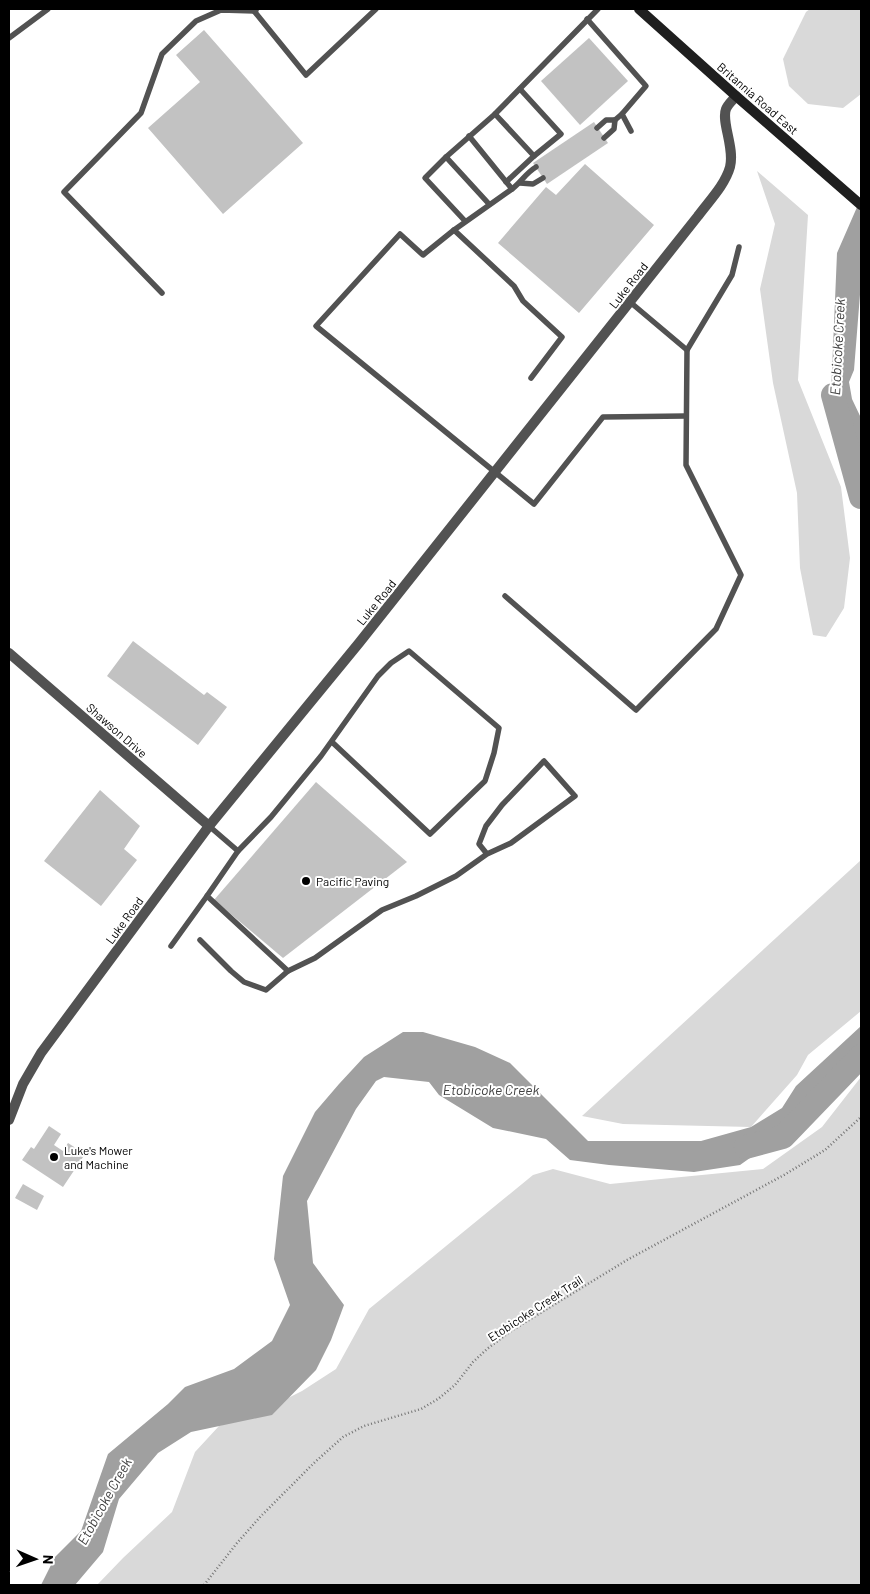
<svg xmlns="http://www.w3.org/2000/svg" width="870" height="1594" viewBox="0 0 870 1594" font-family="Barlow,sans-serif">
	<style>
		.green { fill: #d9d9d9 }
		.water { fill: #a0a0a0 }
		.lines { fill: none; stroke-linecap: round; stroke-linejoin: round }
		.river { stroke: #a0a0a0; stroke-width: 24 }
		.building { fill: #c2c2c2 }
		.path { stroke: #747474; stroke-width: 2.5; stroke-dasharray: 1 2.5; stroke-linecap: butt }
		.lane { stroke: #525252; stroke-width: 5.5 }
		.street { stroke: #525252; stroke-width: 10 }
		.secondary { stroke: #1f1f1f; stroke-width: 10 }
		.poi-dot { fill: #000; stroke: #fff; stroke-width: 2 }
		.labels { text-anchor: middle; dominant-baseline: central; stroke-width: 4; stroke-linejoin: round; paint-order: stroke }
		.street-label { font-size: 12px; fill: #000; stroke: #fff }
		.poi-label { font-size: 12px; fill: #000; stroke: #fff; text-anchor: start }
		.water-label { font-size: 14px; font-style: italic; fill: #414141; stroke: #fff }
	</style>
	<rect width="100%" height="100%" fill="#fff"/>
	<!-- green -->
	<g class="green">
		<path d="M 810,9 L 861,9 L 861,94 L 843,108 L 808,104 L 789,86 L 783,59 L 806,12 Z"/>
		<path d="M 757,171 L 808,215 L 798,380 L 841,487 L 850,558 L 844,608 L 826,637 L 813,635 L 800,568 L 797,493 L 773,383 L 760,289 L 775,224 Z"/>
		<path d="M 861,860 L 861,1011 L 808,1055 L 797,1075 L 751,1127 L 623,1124 L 582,1116 Z"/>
		<path d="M 861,1077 L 861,1585 L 97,1585 L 123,1558 L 172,1512 L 195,1452 L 219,1426 L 264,1410 L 302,1391 L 336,1369 L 369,1309 L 533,1175 L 553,1169 L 610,1184 L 763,1169 L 822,1127 Z"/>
	</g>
	<!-- water -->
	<g class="water">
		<path d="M 861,198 L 861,282 L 854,370 L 849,382 L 852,399 L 861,418 L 861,506 L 859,501 L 851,443 L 835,416 L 831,395 L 837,253 Z"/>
		<path d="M 861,1026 L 861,1054 L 838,1072 L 795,1126 L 740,1165 L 694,1172 L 609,1165 L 570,1160 L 546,1139 L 493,1128 L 439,1095 L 429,1082 L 384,1077 L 376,1081 L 356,1109 L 307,1201 L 313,1263 L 344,1305 L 331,1340 L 316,1370 L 272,1415 L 191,1432 L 158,1453 L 119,1499 L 103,1552 L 75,1585 L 41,1585 L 55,1557 L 81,1531 L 108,1454 L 168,1404 L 185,1387 L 234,1369 L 272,1341 L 290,1305 L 274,1259 L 283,1176 L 315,1112 L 339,1084 L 364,1057 L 403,1032 L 423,1032 L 475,1047 L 510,1063 L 588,1141 L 701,1141 L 751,1127 L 782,1108 L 796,1086 Z"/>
	</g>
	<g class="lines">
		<!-- river -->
		<g class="river">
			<path d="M 833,395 L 861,497"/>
			<path d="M 746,1147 L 783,1137 L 861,1056"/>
		</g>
	</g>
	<!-- building -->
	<g class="building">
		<path d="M 204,30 L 303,143 L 223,214 L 148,128 L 200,82 L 176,55 Z"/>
		<path d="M 589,38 L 628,81 L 580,125 L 541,81 Z"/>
		<path d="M 594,122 L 608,143 L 547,184 L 533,163 Z"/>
		<path d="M 585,164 L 654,225 L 579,313 L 498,243 L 546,187 L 556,195 Z"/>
		<path d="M 133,641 L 204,695 L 207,692 L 227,707 L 198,745 L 107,676 Z"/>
		<path d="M 316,782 L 407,862 L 283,958 L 214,900 Z"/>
		<path d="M 100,790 L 140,826 L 124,849 L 137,860 L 101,906 L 44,861 Z"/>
		<path d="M 49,1126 L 61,1134 L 54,1145 L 63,1151 L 68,1143 L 85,1154 L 63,1187 L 22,1160 L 31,1147 L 34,1149 Z"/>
		<path d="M 23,1184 L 44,1196 L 37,1210 L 15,1198 Z"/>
	</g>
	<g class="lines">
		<!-- path -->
		<path class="path" d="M 204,1585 L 237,1543 L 261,1516 L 315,1462 L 343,1437 L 364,1426 L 421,1409 L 438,1399 L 455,1385 L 473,1362 L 487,1349 L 511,1331 L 627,1260 L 784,1175 L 825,1150 L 861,1117"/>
		<!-- lane -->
		<g class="lane">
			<path d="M 256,10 L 254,11 L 306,75 L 376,9"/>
			<path d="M 587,19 L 646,86 L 622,114 L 631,131"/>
			<path d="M 9,38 L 48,9"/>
			<path d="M 495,114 L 534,156 L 561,134 L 520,89"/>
			<path d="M 597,128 L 606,120 L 615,120 L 622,114"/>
			<path d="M 469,136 L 512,189 L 454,230 L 423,255 L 400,234 L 316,326 L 534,504 L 603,417 L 686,416"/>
			<path d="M 604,138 L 614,129 L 615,120"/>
			<path d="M 446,157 L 425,178 L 465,221"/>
			<path d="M 506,182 L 534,156"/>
			<path d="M 520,183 L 533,184 L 543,178"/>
			<path d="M 512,189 C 521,182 526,173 536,167"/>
			<path d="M 489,204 L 446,157 L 495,114 L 598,9"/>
			<path d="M 454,230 L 514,286 L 523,301 L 562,337 L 531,378"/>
			<path d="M 162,293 L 64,192 L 141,113 L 162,54 L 196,21 L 221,10 L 254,11"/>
			<path d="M 630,302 L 687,350 L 732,275 L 739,247"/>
			<path d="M 505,596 L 636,710 L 716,629 L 741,575 L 686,465 L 687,350"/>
			<path d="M 209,826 L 238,851 L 207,896 L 288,971 L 315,958 L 382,910 L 416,896 L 456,876 L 487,854 L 511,843 L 575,796 L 544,761 L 502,805 L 486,826 L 479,844 L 487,854"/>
			<path d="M 238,851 L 271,817 L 321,756 L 378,676 L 391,663 L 409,651 L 499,728 L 494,753 L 485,781 L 430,834 L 332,742"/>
			<path d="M 200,940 L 231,971 L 244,982 L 266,990 L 288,971"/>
			<path d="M 171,946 L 207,896"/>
		</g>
		<!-- street -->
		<g class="street">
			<path d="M 9,653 L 209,826"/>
			<path d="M 9,1120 L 23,1084 L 41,1053 L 209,826 L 359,643 L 698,216 C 709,201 725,185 730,167 C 735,148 721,122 726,109 C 728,104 733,100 736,96"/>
		</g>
		<!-- secondary -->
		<path class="secondary" d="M 639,9 L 736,96 L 861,205"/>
	</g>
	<!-- markers -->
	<g class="poi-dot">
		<circle cx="306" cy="881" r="5"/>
		<circle cx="54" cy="1157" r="5"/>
	</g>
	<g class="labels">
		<!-- street labels -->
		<g class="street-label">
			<text transform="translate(758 98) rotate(41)">Britannia Road East</text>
			<text transform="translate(628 285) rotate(-52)">Luke Road</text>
			<text transform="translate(376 602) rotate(-51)">Luke Road</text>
			<text transform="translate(117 730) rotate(41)">Shawson Drive</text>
			<text transform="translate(124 920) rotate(-54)">Luke Road</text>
			<text transform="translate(535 1308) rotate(-33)">Etobicoke Creek Trail</text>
		</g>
		<!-- poi labels -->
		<g class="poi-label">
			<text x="316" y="881">Pacific Paving</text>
			<text x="64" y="1150">Luke's Mower<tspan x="64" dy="14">and Machine</tspan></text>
		</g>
		<!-- water labels -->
		<g class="water-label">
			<text transform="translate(837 347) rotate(-87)">Etobicoke Creek</text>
			<text x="491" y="1089">Etobicoke Creek</text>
			<text transform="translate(104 1501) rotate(-61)">Etobicoke Creek</text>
		</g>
	</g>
	<!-- border -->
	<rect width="870" height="1594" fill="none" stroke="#000000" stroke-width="20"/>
	<!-- north arrow -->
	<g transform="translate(35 1559) rotate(92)" stroke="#ffffff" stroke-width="4" paint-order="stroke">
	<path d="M0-4L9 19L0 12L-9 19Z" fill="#000000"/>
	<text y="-8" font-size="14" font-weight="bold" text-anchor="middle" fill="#000000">N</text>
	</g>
</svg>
